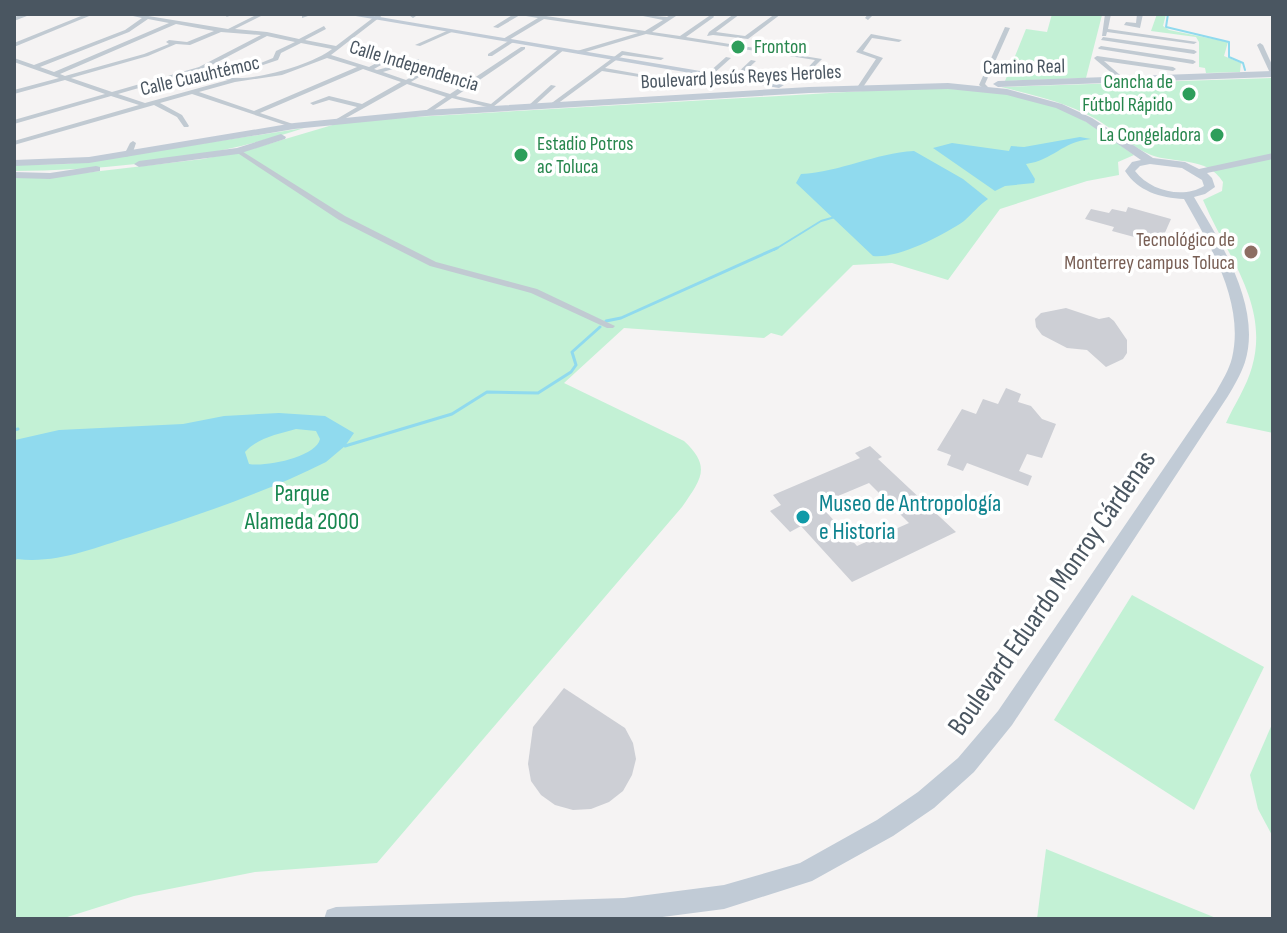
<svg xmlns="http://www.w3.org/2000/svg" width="1287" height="933" viewBox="0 0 1287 933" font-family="'Sofia Sans Condensed',sans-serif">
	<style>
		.green { fill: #c3f1d5 }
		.water { fill: #90daee; fill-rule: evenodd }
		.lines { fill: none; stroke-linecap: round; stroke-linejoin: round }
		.stream-far1 { stroke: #90daee; stroke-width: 2 }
		.stream { stroke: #90daee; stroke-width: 3 }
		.building { fill: #cdcfd5; fill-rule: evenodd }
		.street { fill: #c1cad2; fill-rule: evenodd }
		.secondary { fill: #c1cbd6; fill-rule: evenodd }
		.leisure-dot { fill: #2e9e5b; stroke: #fff; stroke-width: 3 }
		.education-dot { fill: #8d6e63; stroke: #fff; stroke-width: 3 }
		.culture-dot { fill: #0f9aa8; stroke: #fff; stroke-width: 3 }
		.labels { text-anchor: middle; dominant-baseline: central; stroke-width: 7; stroke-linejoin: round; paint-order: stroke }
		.far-leisure-label { font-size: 20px; fill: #27864d; stroke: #fff; text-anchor: start }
		.far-street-label { font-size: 20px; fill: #4a5661; stroke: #fff }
		.far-education-label { font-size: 20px; fill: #785e54; stroke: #fff; text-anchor: end }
		.park-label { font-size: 24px; fill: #17864f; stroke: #fff }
		.culture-label { font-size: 24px; fill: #0d838f; stroke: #fff; text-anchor: start }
		.near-street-label { font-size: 28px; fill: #4a5661; stroke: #fff }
	</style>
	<rect width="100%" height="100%" fill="#f5f3f3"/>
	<!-- green -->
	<g class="green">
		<path d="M 1052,14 L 1102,15 L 1086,78 L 1005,81 L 1026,29 L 1047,32 Z"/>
		<path d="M 1157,14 L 1166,14 L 1163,26 L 1169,30 L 1228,42 L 1224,56 L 1241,63 L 1240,72 L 1206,73 L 1205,68 L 1199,67 L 1199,42 L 1196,37 L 1151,31 Z"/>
		<path d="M 1273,78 L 1273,433 L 1226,423 C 1234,405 1247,386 1252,367 C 1270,304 1226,255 1203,200 L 1222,191 L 1223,182 C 1207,156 1175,164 1151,155 C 1131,147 1113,128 1094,118 C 1065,102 1033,95 1001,87 Z"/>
		<path d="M 898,89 C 960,88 1028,88 1083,120 C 1101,130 1117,143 1134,155 L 1118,162 L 1119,175 L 1087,181 L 1000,209 L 948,280 L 892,263 L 853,265 L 782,336 L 771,333 L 764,338 L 624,328 L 564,383 L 684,441 C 712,467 701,479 682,507 L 377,863 L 255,872 L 134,896 L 61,919 L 14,919 L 14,177 L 41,178 L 203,159 L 248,150 L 346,121 Z"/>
		<path d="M 304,128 C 211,159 112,170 14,171 L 14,165 L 68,164 Z"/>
		<path d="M 1132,595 L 1264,667 L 1194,810 L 1054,720 Z"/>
		<path d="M 1273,722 L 1273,837 L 1258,809 L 1250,775 Z"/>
		<path d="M 1046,849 L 1216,918 L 1216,919 L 1037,919 Z"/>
	</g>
	<!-- water -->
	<g class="water">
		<path d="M 1080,137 L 1091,139 C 1061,142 1054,160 1026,164 L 1035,179 L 1034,183 L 1005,186 L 995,191 L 933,148 L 952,143 L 1009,151 L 1011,146 L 1024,147 Z"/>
		<path d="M 914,151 L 963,179 L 988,199 C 979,205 972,214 964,221 C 944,235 898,259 873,256 L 796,183 L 801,174 C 841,172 875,153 914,151 Z"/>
		<path d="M 279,413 L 325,416 L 354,433 L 345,446 L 326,462 C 264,493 196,516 130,537 C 94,548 56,564 17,559 L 14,562 L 15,440 L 59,430 L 183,424 L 224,416 ZM 296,429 L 316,431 L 320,439 C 316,457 266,467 249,464 L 245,452 C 257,438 278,434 296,429 Z"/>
	</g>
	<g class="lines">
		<!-- stream-far1 -->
		<g class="stream-far1">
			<path d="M 1168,14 L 1166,27 L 1229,42 L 1229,57 L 1243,63 L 1245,70"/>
			<path d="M 774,250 L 821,221 L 835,217"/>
		</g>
		<!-- stream -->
		<g class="stream">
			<path d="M 606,321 L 621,318 L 777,248"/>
			<path d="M 14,430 L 18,429"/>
			<path d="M 345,446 L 452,414 L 487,392 L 538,393 L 571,372 L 576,365 L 572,352 L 600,327"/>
		</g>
	</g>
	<!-- building -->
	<g class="building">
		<path d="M 1128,207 L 1171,219 L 1160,244 L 1112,231 L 1114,227 L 1085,219 L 1091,209 L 1109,213 L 1112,209 L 1126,212 Z"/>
		<path d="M 1066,308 L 1099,319 L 1109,317 L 1114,321 L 1127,340 L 1127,353 L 1123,359 L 1106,367 L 1087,350 L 1067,348 L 1042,335 L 1036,327 L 1035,319 L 1041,313 Z"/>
		<path d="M 1006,388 L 1021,394 L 1018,402 L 1031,406 L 1042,419 L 1056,424 L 1042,458 L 1027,454 L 1019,471 L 1032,476 L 1028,486 L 967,463 L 963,471 L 947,465 L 951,455 L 937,450 L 962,409 L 976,414 L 983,399 L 998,404 Z"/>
		<path d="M 870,446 L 882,457 L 878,459 L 956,532 L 852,582 L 801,526 L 790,532 L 770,511 L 781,505 L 773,495 L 860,458 L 855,453 ZM 869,483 L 909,523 L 857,546 L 819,504 Z"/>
		<path d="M 564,688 L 625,728 L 633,743 L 636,759 L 632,775 L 623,791 L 609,802 L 591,809 L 573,810 L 555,805 L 541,795 L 531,781 L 528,764 L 533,727 Z"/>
	</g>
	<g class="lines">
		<!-- street -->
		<g class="street">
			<path d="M 24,14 L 32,14 L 14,21 L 14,17 Z"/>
			<path d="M 86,14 L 94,14 L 14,47 L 14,43 Z"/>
			<path d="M 124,14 L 136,14 L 228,29 L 258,14 L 265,14 L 235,29 L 267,32 L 299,39 L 324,26 L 326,29 L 305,40 L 336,46 L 378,14 L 384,14 L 331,55 L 369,67 L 386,58 L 390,58 L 390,60 L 374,69 L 377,70 L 419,59 L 419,61 L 383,72 L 406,80 L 420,72 L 424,72 L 424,74 L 411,82 L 450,94 L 521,47 L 525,47 L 525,49 L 456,96 L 491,104 L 560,48 L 565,49 L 488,111 L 485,109 L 487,107 L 452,98 L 428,114 L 424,114 L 424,112 L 446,97 L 407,84 L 337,123 L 334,121 L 335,120 L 357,107 L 329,100 L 313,105 L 310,103 L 329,96 L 362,104 L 401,82 L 363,69 L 260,113 L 296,125 L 296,127 L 294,128 L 192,94 L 160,103 L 182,115 L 189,126 L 188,127 L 184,127 L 177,117 L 154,105 L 14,145 L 14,141 L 139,105 L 111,96 L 14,124 L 14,120 L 105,94 L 65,80 L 14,94 L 14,90 L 59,78 L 14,62 L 14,58 L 34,65 L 125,30 L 142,18 ZM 148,19 L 169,23 L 54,72 L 40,67 L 129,32 ZM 176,24 L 214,31 L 187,42 L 169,40 L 166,42 L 169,44 L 144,54 L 65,76 L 60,74 ZM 221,32 L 261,35 L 199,67 L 112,92 L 71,78 L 148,56 L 176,44 L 190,45 ZM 267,36 L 295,42 L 276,51 L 273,58 L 251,67 L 251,69 L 278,60 L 281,53 L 301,43 L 332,49 C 313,64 261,79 236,78 C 227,77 215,71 206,68 ZM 327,58 L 357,67 L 254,111 L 199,92 L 235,82 L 282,75 ZM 201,70 L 228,80 L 145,103 L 118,94 Z"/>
			<path d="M 228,14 L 236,14 L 226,17 Z"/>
			<path d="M 306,14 L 314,14 L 302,18 L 302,16 Z"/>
			<path d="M 412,14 L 419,14 L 413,18 L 410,16 Z"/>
			<path d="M 514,14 L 533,14 L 645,31 L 663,20 L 633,14 L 667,17 L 672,14 L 679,14 L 652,32 L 680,36 L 712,14 L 714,17 L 686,37 L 822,59 L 806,75 L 803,73 L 815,60 L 646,34 L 579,54 L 576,52 L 577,51 L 638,33 L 544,19 L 507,41 L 503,41 L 503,39 L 538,18 L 520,15 L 498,28 L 493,27 Z"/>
			<path d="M 734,14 L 740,14 L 716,32 L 745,36 L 775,14 L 781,14 L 748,39 L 713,35 L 707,36 L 709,32 Z"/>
			<path d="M 868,14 L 874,14 L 868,20 L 865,18 Z"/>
			<path d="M 1105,14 L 1111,14 L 1108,29 L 1197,42 L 1194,44 L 1107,32 L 1106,36 L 1102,36 Z"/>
			<path d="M 1137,14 L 1143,14 L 1140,28 L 1124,25 L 1126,22 L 1136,23 Z"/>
			<path d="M 1005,27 L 1010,28 L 985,84 L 988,87 L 983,88 L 979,85 Z"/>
			<path d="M 449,30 L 454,31 L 420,46 L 415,45 Z"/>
			<path d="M 871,34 L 902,40 L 899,42 L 872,38 L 863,51 L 883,58 L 861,90 L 859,91 L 856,89 L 876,59 L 856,52 Z"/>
			<path d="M 1103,37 L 1194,50 L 1197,52 L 1194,54 L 1101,40 Z"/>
			<path d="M 510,40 L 515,41 L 492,56 L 488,56 L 488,54 Z"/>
			<path d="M 1260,43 L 1263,45 L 1273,67 L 1273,75 L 1270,73 L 1257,45 Z"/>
			<path d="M 1101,46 L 1193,60 L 1196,62 L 1193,64 L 1099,49 L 1098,48 Z"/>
			<path d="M 622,51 L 664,58 L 661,60 L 623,55 L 605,68 L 650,76 L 653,78 L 652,79 L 602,71 L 553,107 L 549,107 L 549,105 Z"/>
			<path d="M 1097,56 L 1173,67 L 1176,69 L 1173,71 L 1104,61 L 1128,82 L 1129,83 L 1126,85 L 1096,60 L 1094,58 Z"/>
			<path d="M 726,57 L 731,58 L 712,75 L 708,75 L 708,73 Z"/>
			<path d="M 751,60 L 756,61 L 737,79 L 733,79 L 733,77 Z"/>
			<path d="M 551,85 L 556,86 L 532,108 L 528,108 L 528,106 Z"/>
			<path d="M 133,141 L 136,143 L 132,155 L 125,157 L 124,155 L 130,143 Z"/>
			<path d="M 236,150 L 240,150 L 345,216 L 436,262 L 537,289 L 615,326 L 613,328 L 607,328 L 531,293 L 430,266 L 339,220 L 236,152 Z"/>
		</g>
		<!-- secondary -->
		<g class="secondary">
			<path d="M 344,14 L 362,14 L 784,85 L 779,88 Z"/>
			<path d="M 1273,71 L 1273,77 L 998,87 L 993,84 L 998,81 Z"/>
			<path d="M 948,83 L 1007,89 L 1062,104 L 1092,118 L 1153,158 L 1185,162 L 1199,169 L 1273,153 L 1273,159 L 1207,173 L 1212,178 L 1215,187 L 1205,194 L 1194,197 C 1221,243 1262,307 1245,362 C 1241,374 1234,386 1228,396 L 1012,725 L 974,772 L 934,808 L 893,836 L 812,881 L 724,909 L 647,919 L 324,919 L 327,910 L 336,907 L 624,898 L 724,885 L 800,863 L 877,820 L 918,792 L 958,758 L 998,711 L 1216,392 C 1222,381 1229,370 1232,358 C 1245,303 1210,245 1184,199 C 1160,198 1138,191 1125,171 L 1132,162 L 1141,160 L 1086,122 L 1056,108 L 1007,95 L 948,89 L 809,93 L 426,116 L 294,129 L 89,163 L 14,166 L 14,160 L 89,157 L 294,123 L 426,110 L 809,87 ZM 1150,164 L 1182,168 L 1202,180 L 1204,186 C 1183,199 1150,191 1135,171 L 1140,166 Z"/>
			<path d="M 281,134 L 286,137 L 285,139 L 238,154 L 139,167 L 134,164 L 139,161 L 237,148 Z"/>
			<path d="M 96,166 L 100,167 L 100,171 L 50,179 L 14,178 L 14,172 L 50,173 Z"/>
		</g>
	</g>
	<!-- markers -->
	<g class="leisure-dot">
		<circle cx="738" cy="47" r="8"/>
		<circle cx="1189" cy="94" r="8"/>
		<circle cx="1217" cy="135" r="8"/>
		<circle cx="521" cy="155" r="8"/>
	</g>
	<circle class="education-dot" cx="1251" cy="252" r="8"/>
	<circle class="culture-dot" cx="803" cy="517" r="8"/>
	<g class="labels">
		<!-- far-leisure labels -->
		<g class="far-leisure-label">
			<text x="754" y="47">Fronton</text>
			<text x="1173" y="82" text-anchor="end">Cancha de<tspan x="1173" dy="23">Fútbol Rápido</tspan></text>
			<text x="1201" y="135" text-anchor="end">La Congeladora</text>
			<text x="537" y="144">Estadio Potros<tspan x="537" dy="23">ac Toluca</tspan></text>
		</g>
		<!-- far-street labels -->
		<g class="far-street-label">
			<text transform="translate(414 66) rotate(17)">Calle Independencia</text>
			<text transform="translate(1024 67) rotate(-1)">Camino Real</text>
			<text transform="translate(200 76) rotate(-13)">Calle Cuauhtémoc</text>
			<text transform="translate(741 77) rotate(-3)">Boulevard Jesús Reyes Heroles</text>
		</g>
		<!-- far-education labels -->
		<g class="far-education-label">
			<text x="1235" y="240">Tecnológico de<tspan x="1235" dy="23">Monterrey campus Toluca</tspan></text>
		</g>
		<!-- park labels -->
		<g class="park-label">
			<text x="302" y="493">Parque<tspan x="302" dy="28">Alameda 2000</tspan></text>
		</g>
		<!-- culture labels -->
		<g class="culture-label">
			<text x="819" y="503">Museo de Antropología<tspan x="819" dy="28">e Historia</tspan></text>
		</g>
		<!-- near-street labels -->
		<g class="near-street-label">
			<text transform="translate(1052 593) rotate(-55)">Boulevard Eduardo Monroy Cárdenas</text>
		</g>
	</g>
	<!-- border -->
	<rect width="1287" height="933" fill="none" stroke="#4a5661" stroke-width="32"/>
</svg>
